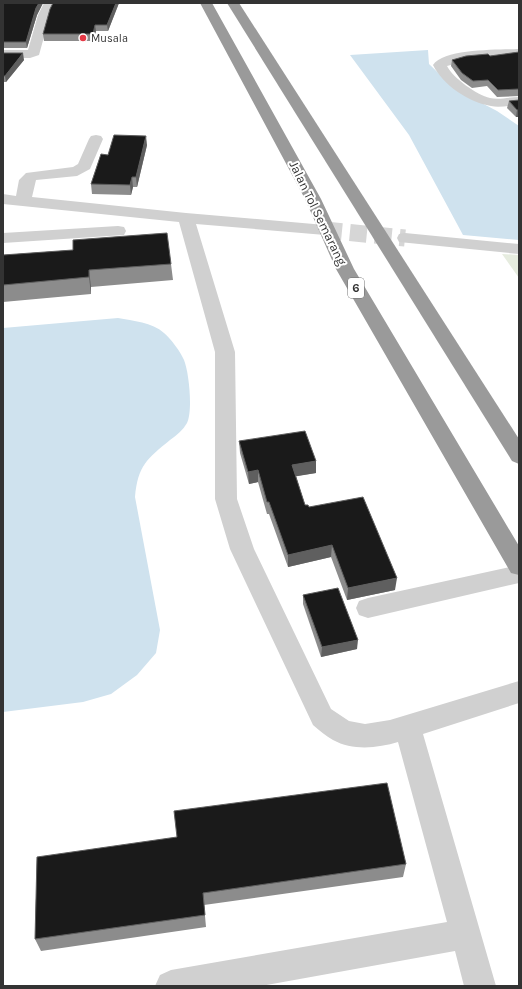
<svg xmlns="http://www.w3.org/2000/svg" width="522" height="989" viewBox="0 0 522 989" font-family="Karla,sans-serif">
	<style>
		.green { fill: #e6ecdf }
		.water { fill: #cfe2ee }
		.lines { fill: none; stroke-linecap: round; stroke-linejoin: round }
		.minor-tunnel { stroke: #d6d6d6; stroke-width: 17; stroke-dasharray: 17 8; stroke-linecap: butt }
		.minor { fill: #d0d0d0; fill-rule: evenodd }
		.highway { fill: #9a9a9a; fill-rule: evenodd }
		.wall { fill: #8c8c8c }
		.shaded-wall { fill: #5f5f5f }
		.building { fill: #1a1a1a; stroke: #5f5f5f }
		.poi-dot { fill: #e63946; stroke: #fff; stroke-width: 1.5 }
		.labels { text-anchor: middle; dominant-baseline: central; stroke-width: 4; stroke-linejoin: round; paint-order: stroke }
		.far-poi-label { font-size: 11px; fill: #333; stroke: #fff; text-anchor: start }
		.shield { fill: #fff; stroke: #707070; stroke-width: 1 }
		.shield-label { font-size: 12px; font-weight: bold; fill: #333 }
		.street-label { font-size: 13px; fill: #333; stroke: #fff }
	</style>
	<rect width="100%" height="100%" fill="#fff"/>
	<!-- green -->
	<path class="green" d="M 502,254 L 519,255 L 519,278 Z"/>
	<!-- water -->
	<g class="water">
		<path d="M 428,50 L 429,64 L 455,89 L 497,111 L 519,126 L 519,240 L 463,235 L 409,135 L 350,55 Z"/>
		<path d="M 118,318 C 133,321 152,322 164,333 C 171,339 180,351 184,360 C 189,372 193,411 187,423 C 183,430 177,435 170,440 C 147,459 138,465 135,497 L 160,630 L 156,653 L 137,675 L 111,694 L 83,702 L 3,712 L 3,328 Z"/>
	</g>
	<g class="lines">
		<!-- minor-tunnel -->
		<path class="minor-tunnel" d="M 325,230 L 405,238"/>
		<!-- minor -->
		<g class="minor">
			<path d="M 44,3 L 56,3 L 50,15 L 39,55 L 30,58 L 3,58 L 3,50 L 28,50 L 38,15 Z"/>
			<path d="M 519,49 L 519,57 L 465,61 L 447,66 C 453,78 477,95 490,98 C 499,100 510,97 519,97 L 519,105 C 510,105 500,108 491,106 C 468,102 443,85 433,65 C 445,48 500,50 519,49 Z"/>
			<path d="M 96,135 L 101,136 L 103,139 L 90,169 L 77,176 L 36,180 L 32,197 L 186,213 L 325,225 L 331,226 L 333,230 L 331,234 L 325,235 L 196,224 L 235,352 L 237,499 L 254,549 L 331,709 L 349,721 L 365,724 L 390,720 L 519,681 L 519,703 L 423,734 L 496,986 L 464,986 L 455,951 L 261,986 L 155,986 L 160,975 L 171,970 L 447,922 L 398,742 C 378,748 353,751 333,740 C 326,736 319,730 313,725 L 230,549 L 215,499 L 215,352 L 179,222 L 3,204 L 3,194 L 16,196 L 19,180 L 26,173 L 73,167 L 78,164 L 89,139 L 91,136 Z"/>
			<path d="M 118,226 L 124,227 L 126,231 L 124,235 L 3,243 L 3,233 Z"/>
			<path d="M 405,233 L 519,244 L 519,254 L 399,242 L 397,238 L 399,234 Z"/>
			<path d="M 519,565 L 519,583 L 368,618 L 359,615 L 356,608 L 359,601 L 368,598 Z"/>
		</g>
		<!-- highway -->
		<g class="highway">
			<path d="M 200,3 L 212,3 L 321,199 L 354,269 L 519,546 L 519,575 L 511,573 L 336,269 L 305,199 Z"/>
			<path d="M 227,3 L 239,3 L 519,439 L 519,464 L 512,461 Z"/>
		</g>
	</g>
	<!-- wall -->
	<g class="wall">
		<path d="M 3,3 L 43,3 L 37,15 L 27,48 L 3,48 Z"/>
		<path d="M 119,3 L 108,31 L 96,31 L 93,41 L 44,41 L 43,34 Z"/>
		<path d="M 519,52 L 519,96 L 497,97 L 487,86 L 472,88 L 461,80 L 451,66 L 452,60 L 490,56 Z"/>
		<path d="M 3,53 L 24,60 L 6,82 L 3,82 Z"/>
		<path d="M 519,100 L 519,117 L 516,117 L 507,108 L 509,101 Z"/>
		<path d="M 147,145 L 137,187 L 133,187 L 131,195 L 92,194 L 91,184 L 108,155 Z"/>
		<path d="M 73,250 L 171,264 L 173,280 L 91,287 L 91,294 L 3,302 L 3,255 Z"/>
		<path d="M 239,441 L 316,461 L 316,473 L 296,476 L 305,505 L 309,507 L 395,590 L 347,600 L 331,557 L 288,567 L 269,514 L 267,514 L 258,482 L 249,484 L 240,453 Z"/>
		<path d="M 303,595 L 357,649 L 321,657 L 303,604 Z"/>
		<path d="M 37,857 L 406,864 L 403,877 L 204,905 L 206,927 L 41,951 L 35,939 Z"/>
	</g>
	<!-- shaded-wall -->
	<g class="shaded-wall">
		<path d="M 39,3 L 43,3 L 37,15 L 27,48 L 26,42 L 36,8 Z"/>
		<path d="M 116,3 L 119,3 L 108,31 L 107,25 Z"/>
		<path d="M 95,25 L 96,31 L 93,41 L 93,34 Z"/>
		<path d="M 23,53 L 24,60 L 6,82 L 5,76 Z"/>
		<path d="M 517,110 L 519,110 L 519,117 L 516,117 Z"/>
		<path d="M 146,136 L 147,145 L 137,187 L 136,177 Z"/>
		<path d="M 132,177 L 133,187 L 131,195 L 130,185 Z"/>
		<path d="M 89,270 L 91,287 L 91,294 L 89,277 Z"/>
		<path d="M 316,461 L 316,473 L 292,477 L 292,465 Z"/>
		<path d="M 258,470 L 258,482 L 249,484 L 248,472 Z"/>
		<path d="M 332,545 L 331,557 L 288,567 L 288,555 Z"/>
		<path d="M 397,578 L 395,590 L 347,600 L 348,588 Z"/>
		<path d="M 358,640 L 357,649 L 321,657 L 322,647 Z"/>
	</g>
	<!-- building -->
	<g class="building">
		<path d="M 3,3 L 39,3 L 36,8 L 26,42 L 3,42 Z"/>
		<path d="M 53,3 L 116,3 L 107,25 L 95,25 L 93,34 L 43,34 L 50,9 Z"/>
		<path d="M 519,52 L 519,89 L 498,90 L 488,80 L 473,81 L 462,73 L 452,60 L 466,56 L 488,54 L 490,56 Z"/>
		<path d="M 3,53 L 23,53 L 5,76 L 3,76 Z"/>
		<path d="M 519,100 L 519,110 L 517,110 L 509,101 Z"/>
		<path d="M 114,135 L 146,136 L 136,177 L 132,177 L 130,185 L 91,184 L 101,154 L 108,155 Z"/>
		<path d="M 167,233 L 171,264 L 89,270 L 89,277 L 3,285 L 3,255 L 73,250 L 73,240 Z"/>
		<path d="M 305,431 L 316,461 L 292,465 L 305,505 L 308,505 L 309,507 L 363,497 L 397,578 L 348,588 L 332,545 L 288,555 L 269,502 L 267,502 L 258,470 L 248,472 L 239,441 Z"/>
		<path d="M 338,588 L 358,640 L 322,647 L 303,595 Z"/>
		<path d="M 387,783 L 406,864 L 203,893 L 205,915 L 35,939 L 37,857 L 177,837 L 174,811 Z"/>
	</g>
	<!-- markers -->
	<circle class="poi-dot" cx="83" cy="38" r="4"/>
	<g class="labels">
		<!-- far-poi labels -->
		<g class="far-poi-label">
			<text x="91" y="38">Musala</text>
		</g>
		<!-- shield labels -->
		<rect class="shield" x="348" y="278" width="16" height="20" rx="3"/>
		<g class="shield-label">
			<text x="356" y="288">6</text>
		</g>
		<!-- street labels -->
		<g class="street-label">
			<text transform="translate(318 213) rotate(64)">Jalan Tol Semarang</text>
		</g>
	</g>
	<!-- border -->
	<rect width="522" height="989" fill="none" stroke="#333333" stroke-width="8"/>
</svg>
